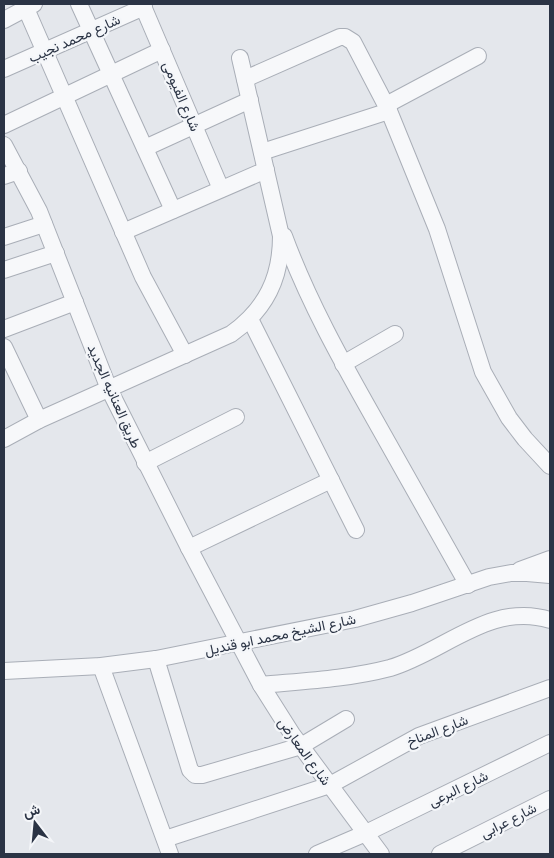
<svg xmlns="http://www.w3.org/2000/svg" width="554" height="858" viewBox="0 0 554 858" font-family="'Exo 2',Vazirmatn,sans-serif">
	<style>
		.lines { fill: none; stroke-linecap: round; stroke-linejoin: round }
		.minor-casing { stroke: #a9aeb7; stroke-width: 18 }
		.minor { stroke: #f7f8fa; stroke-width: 16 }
		.labels { text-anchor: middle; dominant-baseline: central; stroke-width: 4.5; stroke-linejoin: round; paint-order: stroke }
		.street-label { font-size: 14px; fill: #2b3445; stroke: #f4f6f9 }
	</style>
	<rect width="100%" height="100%" fill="#e4e7ec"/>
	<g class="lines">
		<!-- minor casing -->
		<g class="minor-casing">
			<g id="minor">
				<path d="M 24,4 L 143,277 L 185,355"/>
				<path d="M 79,4 L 173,210"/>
				<path d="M 142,4 L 221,189"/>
				<path d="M 4,20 L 34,4"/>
				<path d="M 4,69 L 144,7"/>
				<path d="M 245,79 L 340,37 L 345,37 L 353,42 L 389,111 L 437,229 L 483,372 L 509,418 L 525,439 L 550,466"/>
				<path d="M 386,105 L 478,56"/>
				<path d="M 4,125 L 162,50"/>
				<path d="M 4,145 L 39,211 L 109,389 L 189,548 L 261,685 L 292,734 L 381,854"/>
				<path d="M 145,148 L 250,100"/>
				<path d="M 262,152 L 389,111"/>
				<path d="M 4,176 L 19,171"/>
				<path d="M 123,232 L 266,170"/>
				<path d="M 284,236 C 308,301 341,360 375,420 C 406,475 437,530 468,585"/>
				<path d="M 4,237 L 44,224"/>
				<path d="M 4,270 L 56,253"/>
				<path d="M 250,319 L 356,530"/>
				<path d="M 4,329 L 75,302"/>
				<path d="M 4,347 L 39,420"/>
				<path d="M 343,364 L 395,334"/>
				<path d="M 4,439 L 39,420 L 231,334 C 266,309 281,278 281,236 L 240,58"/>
				<path d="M 145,463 L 236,417"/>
				<path d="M 189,548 L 331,480"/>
				<path d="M 520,570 L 550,559"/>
				<path d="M 156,659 L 190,770 L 195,775 L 202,775 L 301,746 L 346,719"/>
				<path d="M 101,666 L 170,854"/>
				<path d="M 4,671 L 101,666 L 156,659 L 355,619 L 412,603 L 489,577 L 511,573 L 527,573 L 550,575"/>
				<path d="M 261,685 C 303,681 348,679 390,668 C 444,652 491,601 550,620"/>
				<path d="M 165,839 L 330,785 L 419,736 L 550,688"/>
				<path d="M 317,854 L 366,833 L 550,743"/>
				<path d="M 440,854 L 550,799"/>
			</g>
		</g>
		<!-- minor -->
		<use href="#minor" class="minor"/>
	</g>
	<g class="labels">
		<!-- street labels -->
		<g class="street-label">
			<text transform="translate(74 38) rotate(-24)">شارع محمد نجيب</text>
			<text transform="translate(182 96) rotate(67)">شارع الفيومى</text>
			<text transform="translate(115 396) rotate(66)">طريق العنانيه الجديد</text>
			<text transform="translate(280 634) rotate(-12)">شارع الشيخ محمد ابو قنديل</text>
			<text transform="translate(437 730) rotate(-21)">شارع المناخ</text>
			<text transform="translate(305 751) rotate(54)">شارع المعارض</text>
			<text transform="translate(458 788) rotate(-26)">شارع البرعى</text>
			<text transform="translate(508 820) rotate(-27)">شارع عرابى</text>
		</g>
	</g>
	<!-- border -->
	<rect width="554" height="858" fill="none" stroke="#2b3445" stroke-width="10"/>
	<!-- north arrow -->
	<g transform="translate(35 823) rotate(344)" stroke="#f4f6f9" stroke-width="4" paint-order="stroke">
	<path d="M0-4L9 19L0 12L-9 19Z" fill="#2b3445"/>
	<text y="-8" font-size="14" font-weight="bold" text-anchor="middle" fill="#2b3445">ش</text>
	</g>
</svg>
